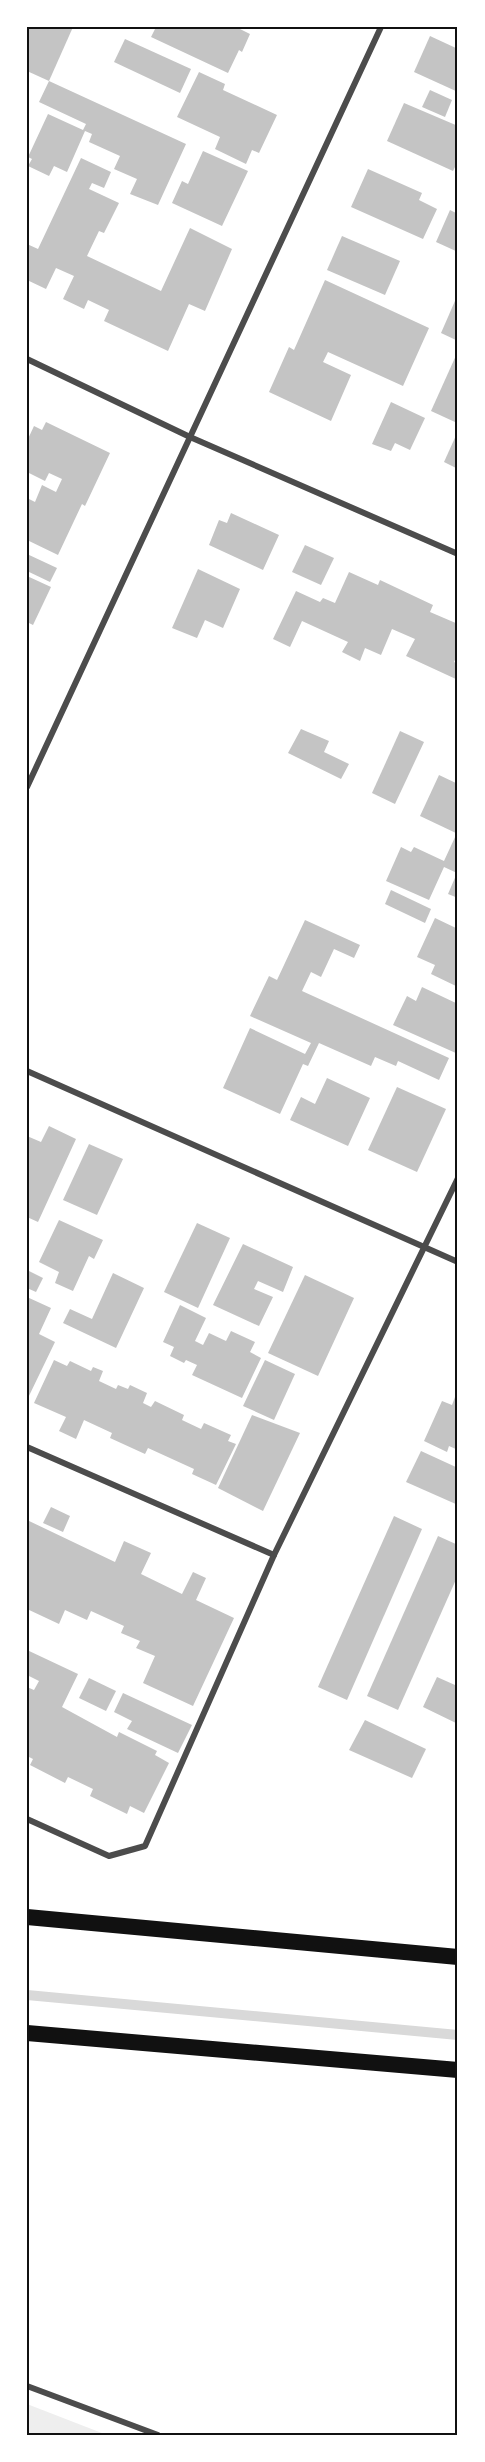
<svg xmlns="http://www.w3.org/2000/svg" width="485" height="2462" viewBox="0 0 485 2462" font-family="Montserrat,sans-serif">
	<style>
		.green { fill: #eee }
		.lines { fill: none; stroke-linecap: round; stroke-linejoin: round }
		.stream { stroke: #d9d9d9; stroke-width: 10 }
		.building { fill: #c4c4c4 }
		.minor { stroke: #4c4c4c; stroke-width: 6 }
		.trunk { stroke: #111; stroke-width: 16 }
		.neatline { fill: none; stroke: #111; stroke-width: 2 }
	</style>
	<rect width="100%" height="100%" fill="#fff"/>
	<!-- green -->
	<path class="green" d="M 27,2404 L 107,2435 L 27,2435 Z"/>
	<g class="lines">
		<!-- stream -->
		<path class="stream" d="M 27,1995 L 458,2035"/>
	</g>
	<!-- building -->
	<g class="building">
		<path d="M 27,27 L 73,27 L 49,81 L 27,71 Z"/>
		<path d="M 156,27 L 236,27 L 250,34 L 242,52 L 239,50 L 228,73 L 151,37 Z"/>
		<path d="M 430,36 L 458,49 L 458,92 L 414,72 Z"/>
		<path d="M 125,39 L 191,69 L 180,93 L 114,62 Z"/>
		<path d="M 199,72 L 225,84 L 223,90 L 277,115 L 259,153 L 252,150 L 246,164 L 215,149 L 220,137 L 177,117 Z"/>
		<path d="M 49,81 L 186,144 L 158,205 L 130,194 L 137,179 L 114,169 L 120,156 L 89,142 L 92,134 L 85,131 L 67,172 L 54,166 L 49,176 L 28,166 L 32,159 L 28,157 L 48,114 L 83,130 L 86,124 L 39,102 Z"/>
		<path d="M 430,90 L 452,100 L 445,117 L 422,107 Z"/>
		<path d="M 404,103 L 458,126 L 458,161 L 453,171 L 387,141 Z"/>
		<path d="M 203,151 L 248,171 L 222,226 L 172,203 L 182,181 L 188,184 Z"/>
		<path d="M 81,158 L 111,172 L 104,188 L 92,183 L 89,189 L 119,203 L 104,233 L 99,231 L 87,256 L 161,291 L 190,228 L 232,249 L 205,311 L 189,304 L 168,351 L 104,321 L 109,310 L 88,300 L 84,309 L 63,299 L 74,276 L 56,268 L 46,289 L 27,280 L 27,244 L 38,249 Z"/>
		<path d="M 368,169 L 422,193 L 419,200 L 437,209 L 423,239 L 351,207 Z"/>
		<path d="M 450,210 L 458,214 L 458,252 L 436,242 Z"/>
		<path d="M 342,236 L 400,261 L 385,295 L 327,270 Z"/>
		<path d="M 325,280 L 429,328 L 403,386 L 328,352 L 323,362 L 351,375 L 331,421 L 269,392 L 289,347 L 294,350 Z"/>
		<path d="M 458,294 L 458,341 L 441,333 Z"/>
		<path d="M 458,351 L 458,419 L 455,422 L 431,411 Z"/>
		<path d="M 391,402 L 425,418 L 410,450 L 395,443 L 391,451 L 372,444 Z"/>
		<path d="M 46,422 L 110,453 L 85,506 L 82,504 L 58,555 L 27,540 L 27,498 L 35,502 L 42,485 L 56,492 L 62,479 L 49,473 L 45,481 L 27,472 L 27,441 L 34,426 L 42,430 Z"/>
		<path d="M 458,431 L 458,469 L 444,462 Z"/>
		<path d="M 231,513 L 279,535 L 263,570 L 209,545 L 219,520 L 227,523 Z"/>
		<path d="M 305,545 L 334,558 L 321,585 L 292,572 Z"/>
		<path d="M 27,554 L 57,568 L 50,582 L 27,571 Z"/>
		<path d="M 198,569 L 240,589 L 223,628 L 205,620 L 197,638 L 172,628 Z"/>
		<path d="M 349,572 L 378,585 L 380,580 L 433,605 L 430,612 L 458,624 L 458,654 L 454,662 L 458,664 L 458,680 L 406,656 L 415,639 L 392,629 L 381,655 L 365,648 L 360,661 L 342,652 L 348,642 L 302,621 L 290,647 L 273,639 L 296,591 L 320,602 L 323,598 L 335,603 Z"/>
		<path d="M 27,576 L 51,587 L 33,625 L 27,622 Z"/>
		<path d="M 301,729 L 329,741 L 324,752 L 349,764 L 341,779 L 288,753 Z"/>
		<path d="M 400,731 L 424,742 L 395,804 L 372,793 Z"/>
		<path d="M 439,775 L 458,784 L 458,834 L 420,816 Z"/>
		<path d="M 456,835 L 458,836 L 458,898 L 448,894 L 457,873 L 444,867 L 429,900 L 386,881 L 401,847 L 411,852 L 414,847 L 444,861 Z"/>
		<path d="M 391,890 L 431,909 L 425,923 L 385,904 Z"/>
		<path d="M 435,918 L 458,929 L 458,987 L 431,974 L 435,965 L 417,957 Z"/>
		<path d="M 305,920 L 360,945 L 354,958 L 334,949 L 321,977 L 311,972 L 302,991 L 449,1058 L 439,1080 L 398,1061 L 396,1066 L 375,1057 L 371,1066 L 319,1043 L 308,1066 L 303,1064 L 280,1114 L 223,1088 L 250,1028 L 305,1054 L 311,1043 L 250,1016 L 269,976 L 277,980 Z"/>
		<path d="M 422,987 L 458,1004 L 458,1054 L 393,1025 L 407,996 L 416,1001 Z"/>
		<path d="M 327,1078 L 370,1098 L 348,1146 L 290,1120 L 301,1097 L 315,1104 Z"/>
		<path d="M 397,1087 L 446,1109 L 417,1172 L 368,1150 Z"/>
		<path d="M 49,1126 L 76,1139 L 38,1222 L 27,1217 L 27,1136 L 41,1142 Z"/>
		<path d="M 89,1144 L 123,1159 L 97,1215 L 63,1200 Z"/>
		<path d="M 59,1220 L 103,1240 L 94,1259 L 89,1256 L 73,1291 L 55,1283 L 59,1272 L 39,1262 Z"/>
		<path d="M 197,1223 L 230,1238 L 198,1308 L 164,1292 Z"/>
		<path d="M 243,1244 L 293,1267 L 283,1292 L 258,1281 L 254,1289 L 273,1297 L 259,1326 L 213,1305 Z"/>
		<path d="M 27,1270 L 43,1278 L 36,1292 L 27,1288 Z"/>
		<path d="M 113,1273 L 144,1288 L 116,1348 L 63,1323 L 70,1309 L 92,1319 Z"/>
		<path d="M 305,1275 L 354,1298 L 318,1376 L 268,1353 Z"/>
		<path d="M 27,1297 L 51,1308 L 39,1334 L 55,1342 L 27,1400 Z"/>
		<path d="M 180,1305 L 206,1318 L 195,1341 L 203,1345 L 209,1333 L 226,1341 L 231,1331 L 255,1342 L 250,1352 L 261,1358 L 242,1398 L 192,1375 L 197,1365 L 186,1360 L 184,1363 L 170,1356 L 174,1347 L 163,1342 Z"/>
		<path d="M 54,1360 L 67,1366 L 70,1361 L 91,1371 L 93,1367 L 103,1371 L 99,1381 L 116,1389 L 118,1385 L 128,1389 L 130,1385 L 147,1393 L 143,1403 L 151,1407 L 155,1401 L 184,1415 L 182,1420 L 201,1429 L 204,1423 L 231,1435 L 228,1441 L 236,1444 L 216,1485 L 192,1474 L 194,1469 L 148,1448 L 145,1454 L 110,1438 L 112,1433 L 84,1420 L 76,1439 L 59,1431 L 66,1417 L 34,1403 Z"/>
		<path d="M 265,1360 L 295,1374 L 274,1420 L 243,1406 Z"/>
		<path d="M 455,1397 L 458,1398 L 458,1450 L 449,1446 L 447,1452 L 424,1441 L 442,1401 L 452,1405 Z"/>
		<path d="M 252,1415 L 300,1433 L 263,1511 L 218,1488 Z"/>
		<path d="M 421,1451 L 458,1468 L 458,1505 L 406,1482 Z"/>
		<path d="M 51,1507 L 70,1516 L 63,1532 L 43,1523 Z"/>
		<path d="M 394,1516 L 422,1529 L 347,1700 L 318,1687 Z"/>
		<path d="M 27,1520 L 115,1562 L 124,1541 L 151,1553 L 141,1574 L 182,1594 L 193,1572 L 206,1578 L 196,1600 L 234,1618 L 193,1706 L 143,1683 L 155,1656 L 136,1648 L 140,1641 L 121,1633 L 124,1626 L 91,1611 L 87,1620 L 65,1610 L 59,1624 L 27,1609 Z"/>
		<path d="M 438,1536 L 458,1545 L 458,1575 L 398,1710 L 367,1696 Z"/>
		<path d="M 27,1650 L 78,1674 L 62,1707 L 117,1737 L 119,1732 L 157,1751 L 155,1755 L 169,1763 L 144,1813 L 130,1806 L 127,1814 L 90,1796 L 93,1789 L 68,1777 L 65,1783 L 30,1765 L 33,1759 L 27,1756 L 27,1687 L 34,1690 L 39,1681 L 27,1675 Z"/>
		<path d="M 437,1677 L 455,1685 L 458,1679 L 458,1724 L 423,1707 Z"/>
		<path d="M 89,1678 L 116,1691 L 106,1711 L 79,1698 Z"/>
		<path d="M 123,1693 L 192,1725 L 178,1753 L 127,1729 L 132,1721 L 114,1712 Z"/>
		<path d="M 365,1720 L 426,1749 L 412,1778 L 349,1750 Z"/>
	</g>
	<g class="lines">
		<!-- minor -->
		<g class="minor">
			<path d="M 27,359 L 190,437 L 458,554"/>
			<path d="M 27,787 L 381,27"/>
			<path d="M 27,1071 L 458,1262"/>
			<path d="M 27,1447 L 274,1555"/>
			<path d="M 27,1819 L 109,1856 L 145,1846 L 274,1555 L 458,1178"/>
			<path d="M 27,2386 L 158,2435"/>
		</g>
		<!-- trunk -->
		<g class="trunk">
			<path d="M 27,1917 L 458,1957"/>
			<path d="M 27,2033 L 458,2070"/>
		</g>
	</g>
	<!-- border -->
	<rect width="485" height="2462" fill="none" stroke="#ffffff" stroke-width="57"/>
	<rect x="28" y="28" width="428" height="2406" class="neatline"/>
</svg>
